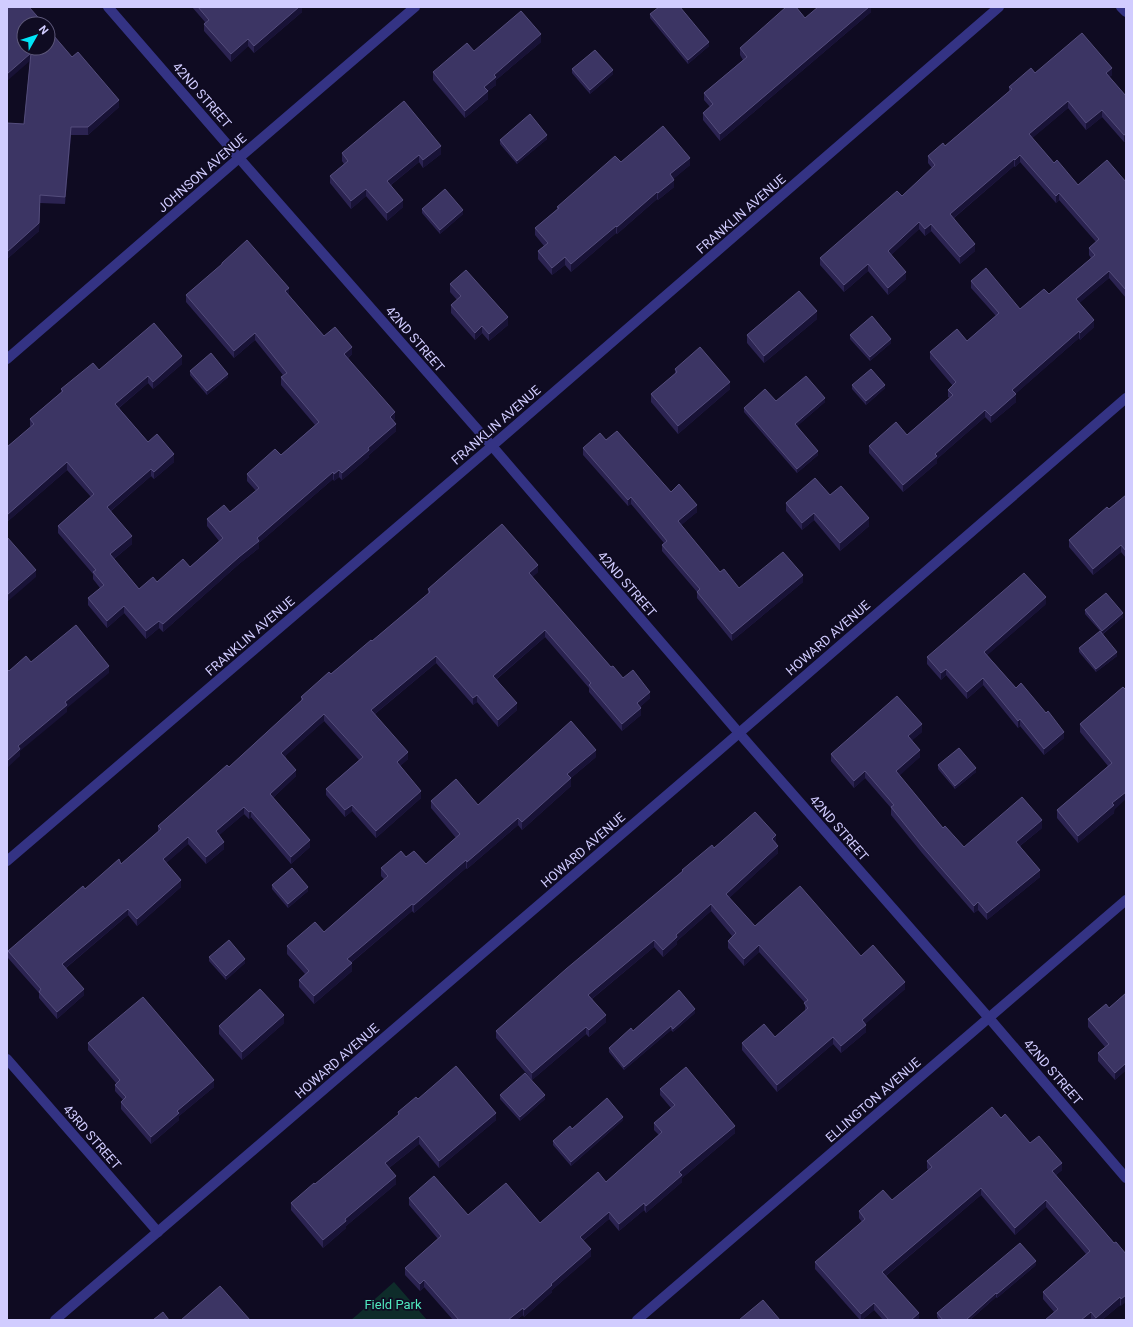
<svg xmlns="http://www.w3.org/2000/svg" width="1133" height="1327" viewBox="0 0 1133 1327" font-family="Roboto,sans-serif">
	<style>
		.green { fill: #0e2c2a }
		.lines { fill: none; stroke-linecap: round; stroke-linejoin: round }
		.minor { stroke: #343384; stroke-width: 10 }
		.wall { fill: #2b2351 }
		.shaded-wall { fill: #181236 }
		.building { fill: #3c3564; stroke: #544d7c }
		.labels { text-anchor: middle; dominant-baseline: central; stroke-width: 3.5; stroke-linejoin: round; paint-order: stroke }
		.street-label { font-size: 13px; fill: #d1ccff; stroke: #0f0b22 }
		.park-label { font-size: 13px; fill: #50e8be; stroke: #0f0b22 }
	</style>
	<rect width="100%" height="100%" fill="#0f0b22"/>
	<!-- green -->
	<path class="green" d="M 394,1282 L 427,1320 L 351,1320 L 357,1315 Z"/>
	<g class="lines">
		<!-- minor -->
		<g class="minor">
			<path d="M 108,7 L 239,158 L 492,446 L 739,733 L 989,1018 L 1126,1178"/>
			<path d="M 1121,7 L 1126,12"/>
			<path d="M 7,359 L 239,158 L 415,7"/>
			<path d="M 7,861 L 492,446 L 999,7"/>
			<path d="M 7,1059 L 158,1232"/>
			<path d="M 55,1320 L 716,753 L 1126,398"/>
			<path d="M 637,1320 L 1126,900"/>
		</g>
	</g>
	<!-- wall -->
	<g class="wall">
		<path d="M 7,7 L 72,57 L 119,107 L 88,135 L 71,135 L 65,204 L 40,203 L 39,231 L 7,259 L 7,123 L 24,124 L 30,61 Z"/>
		<path d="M 192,7 L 302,7 L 302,12 L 254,53 L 248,46 L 231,62 L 204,31 L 204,24 L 205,22 Z"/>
		<path d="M 871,7 L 871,12 L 720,141 L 703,120 L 703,113 L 710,107 L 704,100 L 704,93 L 743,60 L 740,55 L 740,48 L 805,18 Z"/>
		<path d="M 650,14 L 709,46 L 688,64 L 650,18 Z"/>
		<path d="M 541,42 L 496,80 L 496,85 L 488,91 L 488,99 L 465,118 L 433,80 L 433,72 L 474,51 Z"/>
		<path d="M 572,69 L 613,74 L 590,94 L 572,73 Z"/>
		<path d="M 1035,73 L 1112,75 L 1109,77 L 1126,96 L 1126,141 L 1124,142 L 1102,117 L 1086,130 L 1068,108 L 1032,138 L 1054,163 L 1078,185 L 1126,182 L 1126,298 L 1109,278 L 1079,303 L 1094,327 L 1080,340 L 1079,338 L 1015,394 L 1016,402 L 991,423 L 985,417 L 937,459 L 937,463 L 903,492 L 869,453 L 869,446 L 907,435 L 950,398 L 948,397 L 948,390 L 953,386 L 930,359 L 930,352 L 967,341 L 996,316 L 971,288 L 971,281 L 1020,309 L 1049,294 L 1091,258 L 1089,255 L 1089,248 L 1096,242 L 1059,200 L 1056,203 L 1020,162 L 1015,167 L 1014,166 L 954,218 L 975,251 L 960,264 L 931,231 L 925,236 L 919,229 L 891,255 L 906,279 L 888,295 L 868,271 L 844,292 L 820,265 L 820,258 L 902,196 L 932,168 L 928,163 L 928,156 L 945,146 L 1009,91 L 1009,87 Z"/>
		<path d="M 547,139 L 517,164 L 500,144 L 500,140 Z"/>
		<path d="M 342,153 L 441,154 L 423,168 L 419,162 L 391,185 L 403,207 L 387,221 L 366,196 L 351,209 L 330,183 L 330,176 L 344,164 L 342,161 Z"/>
		<path d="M 621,162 L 690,165 L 673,179 L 674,187 L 658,200 L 657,199 L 617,234 L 616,233 L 571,272 L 565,265 L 552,275 L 538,259 L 538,251 L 544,246 L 535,235 L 535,228 L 557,209 L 557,207 Z"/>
		<path d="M 422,209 L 463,214 L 440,234 L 422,213 Z"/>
		<path d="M 222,263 L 289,295 L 324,336 L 352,354 L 348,358 L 395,419 L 393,421 L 396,431 L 369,455 L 369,457 L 342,480 L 339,477 L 334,481 L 333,479 L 259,543 L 259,548 L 239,564 L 163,632 L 159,628 L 146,639 L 124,613 L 107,628 L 88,605 L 88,598 L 100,588 L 93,579 L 93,574 L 58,533 L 58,526 L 91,497 L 67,470 L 7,522 L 7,447 L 31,427 L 30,426 L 30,419 L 61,392 L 61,389 L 99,370 L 182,364 L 153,389 L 148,383 L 119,408 L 148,442 L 174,462 L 154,479 L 151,476 L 111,511 L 132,544 L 114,559 L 139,589 L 190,567 L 219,541 L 207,526 L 207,519 L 230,512 L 256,491 L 247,481 L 247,474 L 281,455 L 315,425 L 281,385 L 281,377 L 283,375 L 255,340 L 234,358 L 186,302 L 186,295 L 222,265 Z"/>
		<path d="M 450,284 L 508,325 L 489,341 L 482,333 L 475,340 L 451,313 L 451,305 L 457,300 L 450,292 Z"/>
		<path d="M 817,319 L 764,363 L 747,343 L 747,335 Z"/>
		<path d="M 850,335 L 891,343 L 870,361 L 850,339 Z"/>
		<path d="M 675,369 L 730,389 L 678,434 L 651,402 L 651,394 L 675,374 Z"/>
		<path d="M 190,371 L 228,377 L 207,395 L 190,375 Z"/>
		<path d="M 852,385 L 885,388 L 866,405 L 852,389 Z"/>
		<path d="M 776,401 L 825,402 L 797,426 L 818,455 L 797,473 L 744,412 L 744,408 Z"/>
		<path d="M 606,440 L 697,512 L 681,525 L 720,572 L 739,588 L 803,582 L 732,641 L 697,598 L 697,592 L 662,551 L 662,545 L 664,543 L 631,504 L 628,506 L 583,455 L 583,448 Z"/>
		<path d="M 830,495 L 869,526 L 840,551 L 814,520 L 802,530 L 786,511 L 786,503 Z"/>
		<path d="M 1126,495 L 1126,558 L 1121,552 L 1093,575 L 1069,547 L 1069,540 L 1109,509 Z"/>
		<path d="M 538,572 L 532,577 L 611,667 L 623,678 L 650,698 L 640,707 L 641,715 L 622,731 L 589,692 L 589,688 L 545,637 L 497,679 L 517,710 L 498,727 L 477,702 L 473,705 L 436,663 L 375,714 L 408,759 L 400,766 L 421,798 L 376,838 L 352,811 L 345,817 L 326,795 L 326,789 L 359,760 L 324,721 L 285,756 L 296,776 L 273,798 L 310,847 L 291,864 L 251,817 L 249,819 L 244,814 L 219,835 L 224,849 L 206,864 L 188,844 L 166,863 L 181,887 L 137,926 L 128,915 L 66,968 L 84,995 L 57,1019 L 39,998 L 39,993 L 8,958 L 8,951 L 85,889 L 121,864 L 158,832 L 158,826 L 229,767 L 301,701 L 301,697 L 372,641 L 428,594 L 428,589 Z"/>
		<path d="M 1046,604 L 987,655 L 1016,688 L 1064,738 L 1044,755 L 1020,726 L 1018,728 L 983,685 L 967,699 L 946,675 L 941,680 L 927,664 L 927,657 Z"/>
		<path d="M 1085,610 L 1123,617 L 1103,634 L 1117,656 L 1096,672 L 1079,652 L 1079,648 L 1100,631 L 1085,614 Z"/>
		<path d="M 1123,687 L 1114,813 L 1078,843 L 1057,818 L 1057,810 L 1108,766 L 1080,732 L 1080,724 Z"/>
		<path d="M 922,732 L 912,740 L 920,757 L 899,775 L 943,828 L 964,847 L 1042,828 L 1020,846 L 1040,877 L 987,920 L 978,910 L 974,913 L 922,853 L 891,815 L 891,808 L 865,778 L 854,788 L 831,761 L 831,754 Z"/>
		<path d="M 596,757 L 571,778 L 571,786 L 522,830 L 518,825 L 467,869 L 466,868 L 414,913 L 412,911 L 351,963 L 352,971 L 314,1004 L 299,987 L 299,980 L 305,974 L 287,954 L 287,946 L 324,932 L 384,879 L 381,876 L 381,868 L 406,857 L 426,864 L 456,838 L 431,808 L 431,801 L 478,805 Z"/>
		<path d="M 938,765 L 976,772 L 955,789 L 938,769 Z"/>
		<path d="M 776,842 L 778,853 L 729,898 L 755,926 L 861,956 L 905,989 L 865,1024 L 866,1032 L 841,1053 L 833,1044 L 777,1092 L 742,1050 L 742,1043 L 775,1037 L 805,1011 L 805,1003 L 759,952 L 744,966 L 728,948 L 728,941 L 732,936 L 711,911 L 677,941 L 677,944 L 663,957 L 654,947 L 592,999 L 606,1022 L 589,1037 L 586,1034 L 532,1080 L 496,1038 L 496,1031 L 682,871 L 682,870 L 714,848 Z"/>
		<path d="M 272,885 L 308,891 L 288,908 L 272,889 Z"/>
		<path d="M 209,957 L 245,963 L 226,980 L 209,961 Z"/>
		<path d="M 1126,993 L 1126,1070 L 1115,1080 L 1098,1061 L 1098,1053 L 1105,1047 L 1088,1027 L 1088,1019 L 1109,1008 Z"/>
		<path d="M 695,1013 L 673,1032 L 671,1030 L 624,1070 L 609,1052 L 609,1048 L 633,1031 Z"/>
		<path d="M 284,1023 L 242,1060 L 219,1034 L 219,1026 Z"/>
		<path d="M 88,1043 L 214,1087 L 179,1116 L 179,1120 L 151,1144 L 121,1109 L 121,1102 L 123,1100 L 115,1091 L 115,1085 L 116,1083 L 88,1050 Z"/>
		<path d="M 660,1089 L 735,1133 L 682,1178 L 682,1182 L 646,1213 L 644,1210 L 619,1231 L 609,1219 L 583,1241 L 591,1256 L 552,1290 L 552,1292 L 524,1317 L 523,1315 L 516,1320 L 453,1320 L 424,1287 L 420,1291 L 405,1275 L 405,1268 L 438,1239 L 409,1205 L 409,1198 L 468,1215 L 540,1223 L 606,1182 L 659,1135 L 654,1130 L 654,1123 L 671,1108 L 660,1095 Z"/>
		<path d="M 500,1095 L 545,1099 L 520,1121 L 500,1099 Z"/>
		<path d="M 418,1099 L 496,1120 L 439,1168 L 419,1144 L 389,1168 L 396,1184 L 346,1226 L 346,1228 L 323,1248 L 291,1210 L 291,1203 L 315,1184 L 398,1115 L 398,1112 Z"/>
		<path d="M 1001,1118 L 1030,1143 L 1062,1170 L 1056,1175 L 1114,1243 L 1126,1254 L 1121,1306 L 1120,1305 L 1102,1320 L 1092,1320 L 1091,1319 L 1089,1320 L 1045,1320 L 1054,1312 L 1043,1299 L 1043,1292 L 1086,1254 L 1046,1207 L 1015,1235 L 981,1195 L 886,1276 L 919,1320 L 883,1320 L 874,1310 L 862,1320 L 860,1320 L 815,1269 L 815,1262 L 862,1222 L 859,1218 L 859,1211 L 892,1200 L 928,1170 L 927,1168 L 927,1161 Z"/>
		<path d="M 623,1120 L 571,1166 L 553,1145 L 553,1141 L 572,1129 Z"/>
		<path d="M 1036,1265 L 997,1298 L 996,1297 L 970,1320 L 939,1320 L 937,1317 L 937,1313 Z"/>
	</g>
	<!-- shaded-wall -->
	<g class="shaded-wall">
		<path d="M 299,7 L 302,7 L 302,12 L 254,53 L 254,46 Z"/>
		<path d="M 869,7 L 871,7 L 871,12 L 720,141 L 720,134 Z"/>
		<path d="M 541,34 L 541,42 L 496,80 L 496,85 L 488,91 L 488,99 L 465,118 L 465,111 L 494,75 Z"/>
		<path d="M 248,39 L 248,46 L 231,62 L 231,54 Z"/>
		<path d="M 709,42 L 709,46 L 688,64 L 688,60 Z"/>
		<path d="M 31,53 L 31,60 L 7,81 L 7,74 Z"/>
		<path d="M 1112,68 L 1112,75 L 1106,80 L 1106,73 Z"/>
		<path d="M 613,70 L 613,74 L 590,94 L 590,90 Z"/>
		<path d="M 119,100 L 119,107 L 88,135 L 88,127 Z"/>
		<path d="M 1068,101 L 1068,108 L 1029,141 L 1029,134 Z"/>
		<path d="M 1102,110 L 1102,117 L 1086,130 L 1086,123 Z"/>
		<path d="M 71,127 L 71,135 L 65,204 L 65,197 Z"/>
		<path d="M 1126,134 L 1126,141 L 1124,142 L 1124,135 Z"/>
		<path d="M 547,135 L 547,139 L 517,164 L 517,161 Z"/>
		<path d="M 441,146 L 441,154 L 423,168 L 423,160 Z"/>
		<path d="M 419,155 L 419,162 L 387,188 L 387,181 Z"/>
		<path d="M 1020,155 L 1020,162 L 1015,167 L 1015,160 Z"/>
		<path d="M 690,158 L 690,165 L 670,182 L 670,174 Z"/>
		<path d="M 1014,159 L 1014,166 L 950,221 L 950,214 Z"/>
		<path d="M 674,180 L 674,187 L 658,200 L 658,193 Z"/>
		<path d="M 366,189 L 366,196 L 351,209 L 351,201 Z"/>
		<path d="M 657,192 L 657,199 L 617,234 L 617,227 Z"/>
		<path d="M 1059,193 L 1059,200 L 1056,203 L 1056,196 Z"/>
		<path d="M 40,195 L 39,231 L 7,259 L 7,252 Z"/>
		<path d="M 403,200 L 403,207 L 387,221 L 387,213 Z"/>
		<path d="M 463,210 L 463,214 L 440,234 L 440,230 Z"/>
		<path d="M 919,222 L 919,229 L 888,258 L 888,251 Z"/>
		<path d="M 931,224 L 931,231 L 925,236 L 925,229 Z"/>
		<path d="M 616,226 L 616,233 L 571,272 L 571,264 Z"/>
		<path d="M 975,244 L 975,251 L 960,264 L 960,257 Z"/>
		<path d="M 565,257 L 565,265 L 552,275 L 552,268 Z"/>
		<path d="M 868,264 L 868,271 L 844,292 L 844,285 Z"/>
		<path d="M 1109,271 L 1109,278 L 1076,306 L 1076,299 Z"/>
		<path d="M 906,272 L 906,279 L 888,295 L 888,288 Z"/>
		<path d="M 289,288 L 289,295 L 285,298 L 285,291 Z"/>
		<path d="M 817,311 L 817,319 L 764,363 L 764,356 Z"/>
		<path d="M 508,317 L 508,325 L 489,341 L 489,334 Z"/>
		<path d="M 1094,320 L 1094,327 L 1080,340 L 1080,333 Z"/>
		<path d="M 482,326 L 482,333 L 475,340 L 475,333 Z"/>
		<path d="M 1079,331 L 1079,338 L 1012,397 L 1012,390 Z"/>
		<path d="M 255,333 L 255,340 L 234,358 L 234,351 Z"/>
		<path d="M 891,339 L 891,343 L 870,361 L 870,357 Z"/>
		<path d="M 352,347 L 352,354 L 344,361 L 344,354 Z"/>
		<path d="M 182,356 L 182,364 L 153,389 L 153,382 Z"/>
		<path d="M 228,374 L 228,377 L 207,395 L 207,391 Z"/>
		<path d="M 148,376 L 148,383 L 115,411 L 115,404 Z"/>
		<path d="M 730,382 L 730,389 L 678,434 L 678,426 Z"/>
		<path d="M 885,385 L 885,388 L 866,405 L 866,401 Z"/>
		<path d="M 1016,394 L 1016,402 L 991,423 L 991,416 Z"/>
		<path d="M 825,398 L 825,402 L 795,428 L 795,424 Z"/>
		<path d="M 985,410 L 985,417 L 937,459 L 937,463 L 903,492 L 903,485 L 935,454 Z"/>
		<path d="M 395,412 L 395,419 L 390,424 L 390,417 Z"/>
		<path d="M 396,424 L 396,431 L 369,455 L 369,457 L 342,480 L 342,473 L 368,448 Z"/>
		<path d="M 818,451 L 818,455 L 797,473 L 797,469 Z"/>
		<path d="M 174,454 L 174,462 L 154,479 L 154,472 Z"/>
		<path d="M 67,462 L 67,470 L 7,522 L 7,515 Z"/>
		<path d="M 151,469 L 151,476 L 107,514 L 107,507 Z"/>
		<path d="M 339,470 L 339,477 L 334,481 L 334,474 Z"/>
		<path d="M 333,472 L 333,479 L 259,543 L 259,548 L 239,564 L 163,632 L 163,624 L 257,538 Z"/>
		<path d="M 631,497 L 631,504 L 628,506 L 628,500 Z"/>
		<path d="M 697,505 L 697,512 L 678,528 L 678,521 Z"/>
		<path d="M 814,513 L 814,520 L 802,530 L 802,523 Z"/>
		<path d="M 869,518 L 869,526 L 840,551 L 840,543 Z"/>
		<path d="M 132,536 L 132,544 L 110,562 L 110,554 Z"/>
		<path d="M 1121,545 L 1121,552 L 1093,575 L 1093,569 Z"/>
		<path d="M 538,565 L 538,572 L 529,580 L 529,573 Z"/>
		<path d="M 36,570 L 36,577 L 7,602 L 7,595 Z"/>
		<path d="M 803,575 L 803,582 L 732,641 L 732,634 Z"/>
		<path d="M 1046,597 L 1046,604 L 984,658 L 984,652 Z"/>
		<path d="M 124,606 L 124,613 L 107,628 L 107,621 Z"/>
		<path d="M 1123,613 L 1123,617 L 1102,634 L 1102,631 Z"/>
		<path d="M 159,621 L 159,628 L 146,639 L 146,631 Z"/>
		<path d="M 545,630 L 545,637 L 493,682 L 493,676 Z"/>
		<path d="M 1117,652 L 1117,656 L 1096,672 L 1096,669 Z"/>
		<path d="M 436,656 L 436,663 L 371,717 L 371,710 Z"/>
		<path d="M 109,666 L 109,673 L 67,708 L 67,712 L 20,751 L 20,756 L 7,768 L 7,761 L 18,746 L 65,702 Z"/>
		<path d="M 946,669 L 946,675 L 941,680 L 941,673 Z"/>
		<path d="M 983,678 L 983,685 L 967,699 L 967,692 Z"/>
		<path d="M 650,692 L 650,698 L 637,710 L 637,703 Z"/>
		<path d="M 477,695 L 477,702 L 473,705 L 473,698 Z"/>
		<path d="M 517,703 L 517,710 L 498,727 L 498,720 Z"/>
		<path d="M 641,708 L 641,715 L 622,731 L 622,724 Z"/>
		<path d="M 324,714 L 324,721 L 281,760 L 281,753 Z"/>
		<path d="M 1020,719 L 1020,726 L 1018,728 L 1018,721 Z"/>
		<path d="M 922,724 L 922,732 L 908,744 L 908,736 Z"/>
		<path d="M 1064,732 L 1064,738 L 1044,755 L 1044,749 Z"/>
		<path d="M 596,750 L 596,757 L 571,778 L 571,786 L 522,830 L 522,822 L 567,774 Z"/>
		<path d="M 920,750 L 920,757 L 896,779 L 896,771 Z"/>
		<path d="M 408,752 L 408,759 L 397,769 L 397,762 Z"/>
		<path d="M 976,768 L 976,772 L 955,789 L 955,786 Z"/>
		<path d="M 296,770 L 296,776 L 270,801 L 270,794 Z"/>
		<path d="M 865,771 L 865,778 L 854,788 L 854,781 Z"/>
		<path d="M 421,791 L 421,798 L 376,838 L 376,831 Z"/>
		<path d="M 1126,792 L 1126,799 L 1114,810 L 1114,813 L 1078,843 L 1078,836 L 1112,803 Z"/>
		<path d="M 352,805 L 352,811 L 345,817 L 345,810 Z"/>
		<path d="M 244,807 L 244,814 L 216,838 L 216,831 Z"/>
		<path d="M 251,811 L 251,817 L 249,819 L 249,812 Z"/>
		<path d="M 518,818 L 518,825 L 467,869 L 467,862 Z"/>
		<path d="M 1042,820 L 1042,828 L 1016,849 L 1016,842 Z"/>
		<path d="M 776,835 L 776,842 L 772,846 L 772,839 Z"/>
		<path d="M 188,837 L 188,844 L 163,866 L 163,859 Z"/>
		<path d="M 310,840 L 310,847 L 291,864 L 291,857 Z"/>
		<path d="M 224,842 L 224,849 L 206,864 L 206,857 Z"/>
		<path d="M 778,846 L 778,853 L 726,901 L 726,894 Z"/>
		<path d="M 466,860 L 466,868 L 414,913 L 414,905 Z"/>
		<path d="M 1040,870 L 1040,877 L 987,920 L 987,913 Z"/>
		<path d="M 181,880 L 181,887 L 137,926 L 137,919 Z"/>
		<path d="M 308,887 L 308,891 L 288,908 L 288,904 Z"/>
		<path d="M 978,902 L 978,910 L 974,913 L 974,906 Z"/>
		<path d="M 412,904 L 412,911 L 347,966 L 347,959 Z"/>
		<path d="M 711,904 L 711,911 L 677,941 L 677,944 L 663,957 L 663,950 L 676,935 Z"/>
		<path d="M 128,909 L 128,915 L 62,971 L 62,964 Z"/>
		<path d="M 654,940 L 654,947 L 588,1002 L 588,995 Z"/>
		<path d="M 759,945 L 759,952 L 744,966 L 744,959 Z"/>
		<path d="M 245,959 L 245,963 L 226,980 L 226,976 Z"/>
		<path d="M 352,963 L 352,971 L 314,1004 L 314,996 Z"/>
		<path d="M 905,982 L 905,989 L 862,1027 L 862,1020 Z"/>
		<path d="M 84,989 L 84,995 L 57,1019 L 57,1012 Z"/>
		<path d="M 695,1009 L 695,1013 L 673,1032 L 673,1029 Z"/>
		<path d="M 284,1015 L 284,1023 L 242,1060 L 242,1052 Z"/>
		<path d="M 606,1015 L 606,1022 L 589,1037 L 589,1030 Z"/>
		<path d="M 866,1025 L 866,1032 L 841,1053 L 841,1046 Z"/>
		<path d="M 671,1026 L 671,1030 L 624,1070 L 624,1067 Z"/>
		<path d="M 586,1027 L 586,1034 L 532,1080 L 532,1073 Z"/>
		<path d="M 833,1037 L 833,1044 L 777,1092 L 777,1085 Z"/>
		<path d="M 1126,1063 L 1126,1070 L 1115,1080 L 1115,1073 Z"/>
		<path d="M 214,1080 L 214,1087 L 179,1116 L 179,1120 L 151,1144 L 151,1137 L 177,1111 Z"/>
		<path d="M 545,1095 L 545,1099 L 520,1121 L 520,1117 Z"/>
		<path d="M 496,1113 L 496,1120 L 439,1168 L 439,1161 Z"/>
		<path d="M 623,1117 L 623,1120 L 571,1166 L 571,1162 Z"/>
		<path d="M 735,1126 L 735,1133 L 682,1178 L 682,1182 L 646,1213 L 646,1206 L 679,1172 Z"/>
		<path d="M 419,1136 L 419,1144 L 385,1171 L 385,1163 Z"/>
		<path d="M 1062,1163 L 1062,1170 L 1052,1178 L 1052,1171 Z"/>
		<path d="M 396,1176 L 396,1184 L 346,1226 L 346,1228 L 323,1248 L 323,1240 L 345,1219 Z"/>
		<path d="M 981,1188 L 981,1195 L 882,1279 L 882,1272 Z"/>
		<path d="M 1046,1200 L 1046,1207 L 1015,1235 L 1015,1228 Z"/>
		<path d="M 644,1203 L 644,1210 L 619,1231 L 619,1224 Z"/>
		<path d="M 609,1212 L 609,1219 L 580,1243 L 580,1237 Z"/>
		<path d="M 591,1249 L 591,1256 L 552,1290 L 552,1292 L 524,1317 L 524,1310 L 551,1284 Z"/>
		<path d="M 1036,1261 L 1036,1265 L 997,1298 L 997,1294 Z"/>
		<path d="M 424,1280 L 424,1287 L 420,1291 L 420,1284 Z"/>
		<path d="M 996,1293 L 996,1297 L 970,1320 L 966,1320 Z"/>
		<path d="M 1126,1295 L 1126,1302 L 1121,1306 L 1121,1299 Z"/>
		<path d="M 1120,1297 L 1120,1305 L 1102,1320 L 1096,1320 L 1096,1318 Z"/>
		<path d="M 874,1303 L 874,1310 L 862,1320 L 861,1320 L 861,1314 Z"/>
		<path d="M 523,1308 L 523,1315 L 516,1320 L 508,1320 Z"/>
		<path d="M 1091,1312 L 1091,1319 L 1089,1320 L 1081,1320 Z"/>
		<path d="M 919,1313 L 919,1320 L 911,1320 Z"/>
	</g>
	<!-- building -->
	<g class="building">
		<path d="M 7,7 L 29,7 L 44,24 L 24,24 L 24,48 L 48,48 L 48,29 L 72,57 L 78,52 L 119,100 L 88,127 L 71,127 L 65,197 L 40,195 L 39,223 L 7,252 L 7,123 L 24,124 L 31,53 L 7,74 Z"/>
		<path d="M 198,7 L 299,7 L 254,46 L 248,39 L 231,54 L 204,24 L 209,20 Z"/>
		<path d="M 659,7 L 680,7 L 709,42 L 688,60 L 650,14 Z"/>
		<path d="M 786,7 L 796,7 L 805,18 L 818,7 L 869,7 L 720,134 L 703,113 L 713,104 L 704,93 L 747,57 L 740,48 Z"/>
		<path d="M 521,11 L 541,34 L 494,75 L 496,77 L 484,87 L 488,91 L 465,111 L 433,72 L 467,43 L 474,51 Z"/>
		<path d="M 1082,33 L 1112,68 L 1106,73 L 1126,96 L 1126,134 L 1124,135 L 1102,110 L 1086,123 L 1068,101 L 1029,134 L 1054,163 L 1057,160 L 1078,185 L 1107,160 L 1126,182 L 1126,290 L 1109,271 L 1076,299 L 1094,320 L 1080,333 L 1079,331 L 1012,390 L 1016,394 L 991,416 L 985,410 L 935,454 L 937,456 L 903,485 L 869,446 L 896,422 L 907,435 L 953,395 L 948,390 L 956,382 L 930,352 L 957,329 L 967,341 L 999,313 L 971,281 L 986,268 L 1020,309 L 1044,289 L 1049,294 L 1095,255 L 1089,248 L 1099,239 L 1059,193 L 1056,196 L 1020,155 L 1015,160 L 1014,159 L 950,214 L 975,244 L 960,257 L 931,224 L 925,229 L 919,222 L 888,251 L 906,272 L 888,288 L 868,264 L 844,285 L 820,258 L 897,191 L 902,196 L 935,165 L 928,156 L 943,143 L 945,146 L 1012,89 L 1009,87 L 1031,68 L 1035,73 Z"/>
		<path d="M 595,50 L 613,70 L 590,90 L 572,69 Z"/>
		<path d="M 404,101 L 441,146 L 423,160 L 419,155 L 387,181 L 403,200 L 387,213 L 366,189 L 351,201 L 330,176 L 348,161 L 342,153 Z"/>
		<path d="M 530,114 L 547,135 L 517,161 L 500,140 Z"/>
		<path d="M 663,126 L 690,158 L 670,174 L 674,180 L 658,193 L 657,192 L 617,227 L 616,226 L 571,264 L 565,257 L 552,268 L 538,251 L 548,243 L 535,228 L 559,208 L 557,207 L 615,156 L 621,162 Z"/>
		<path d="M 445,189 L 463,210 L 440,230 L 422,209 Z"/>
		<path d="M 247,240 L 289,288 L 285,291 L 324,336 L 335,327 L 352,347 L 344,354 L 395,412 L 390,417 L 396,424 L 368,448 L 369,450 L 342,473 L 339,470 L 334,474 L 333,472 L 257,538 L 259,541 L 239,557 L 163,624 L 159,621 L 146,631 L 124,606 L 107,621 L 88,598 L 104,585 L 93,572 L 96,570 L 58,526 L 94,494 L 67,462 L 7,515 L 7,447 L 34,424 L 30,419 L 63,391 L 61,389 L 93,363 L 99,370 L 154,323 L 182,356 L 153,382 L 148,376 L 115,404 L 148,442 L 157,434 L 174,454 L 154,472 L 151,469 L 107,507 L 132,536 L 110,554 L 139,589 L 153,577 L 157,582 L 183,559 L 190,567 L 223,538 L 207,519 L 224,505 L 230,512 L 259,488 L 247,474 L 275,449 L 281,455 L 319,422 L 281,377 L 287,373 L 255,333 L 234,351 L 186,295 L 222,264 L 222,263 Z"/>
		<path d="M 466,270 L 508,317 L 489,334 L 482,326 L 475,333 L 451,305 L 461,296 L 450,284 Z"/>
		<path d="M 799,291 L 817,311 L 764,356 L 747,335 Z"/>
		<path d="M 872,316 L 891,339 L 870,357 L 850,335 Z"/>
		<path d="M 700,347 L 730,382 L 678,426 L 651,394 L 677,372 L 675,369 Z"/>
		<path d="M 211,353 L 228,374 L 207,391 L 190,371 Z"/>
		<path d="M 871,369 L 885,385 L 866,401 L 852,385 Z"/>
		<path d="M 806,376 L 825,398 L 795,424 L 818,451 L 797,469 L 744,408 L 765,389 L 776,401 Z"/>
		<path d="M 617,431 L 671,492 L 679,484 L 697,505 L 678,521 L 720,572 L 724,569 L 739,588 L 783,552 L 803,575 L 732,634 L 697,592 L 700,589 L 662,545 L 667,541 L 631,497 L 628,500 L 583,448 L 600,433 L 606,440 Z"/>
		<path d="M 815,478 L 830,495 L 841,486 L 869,518 L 840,543 L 814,513 L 802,523 L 786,503 Z"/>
		<path d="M 1126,495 L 1126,551 L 1121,545 L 1093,569 L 1069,540 L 1107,507 L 1109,509 Z"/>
		<path d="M 502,524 L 538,565 L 529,573 L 611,667 L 613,666 L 623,678 L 633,670 L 650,692 L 637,703 L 641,708 L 622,724 L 589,685 L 591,683 L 545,630 L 493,676 L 517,703 L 498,720 L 477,695 L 473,698 L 436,656 L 371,710 L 408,752 L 397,762 L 421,791 L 376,831 L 352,805 L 345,810 L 326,789 L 363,757 L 324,714 L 281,753 L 296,770 L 270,794 L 310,840 L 291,857 L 251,811 L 249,812 L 244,807 L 216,831 L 224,842 L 206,857 L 188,837 L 163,859 L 181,880 L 137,919 L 128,909 L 62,964 L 84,989 L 57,1012 L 39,992 L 41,989 L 8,951 L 83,886 L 85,889 L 119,859 L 121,864 L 161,829 L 158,826 L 227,765 L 229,767 L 303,699 L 301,697 L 329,672 L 331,674 L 371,640 L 372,641 L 430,592 L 428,589 Z"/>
		<path d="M 7,537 L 36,570 L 7,595 Z"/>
		<path d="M 1024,573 L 1046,597 L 984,652 L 1016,688 L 1021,683 L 1046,713 L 1048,711 L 1064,732 L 1044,749 L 1020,719 L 1018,721 L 983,678 L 967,692 L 946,669 L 941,673 L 927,657 Z"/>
		<path d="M 1106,593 L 1123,613 L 1102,631 L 1085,610 Z"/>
		<path d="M 76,625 L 109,666 L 65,702 L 67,705 L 18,746 L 20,749 L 7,761 L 7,669 L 9,671 L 26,656 L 31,662 Z"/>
		<path d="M 1100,631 L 1117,652 L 1096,669 L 1079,648 Z"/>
		<path d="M 1123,687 L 1126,690 L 1126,792 L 1112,803 L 1114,805 L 1078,836 L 1057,810 L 1112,763 L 1080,724 Z"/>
		<path d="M 897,696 L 922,724 L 908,736 L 920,750 L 896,771 L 943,828 L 945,826 L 964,847 L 1022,797 L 1042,820 L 1016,842 L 1040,870 L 987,913 L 978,902 L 974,906 L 922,846 L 891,807 L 894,805 L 865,771 L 854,781 L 831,754 Z"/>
		<path d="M 571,721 L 596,750 L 567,774 L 571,778 L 522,822 L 518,818 L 467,862 L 466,860 L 414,905 L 412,904 L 347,959 L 352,963 L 314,996 L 299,980 L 309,971 L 287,946 L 315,922 L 324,932 L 388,876 L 381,868 L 401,851 L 406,857 L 414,851 L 426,864 L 460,834 L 431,801 L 456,779 L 478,805 Z"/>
		<path d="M 959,748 L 976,768 L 955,786 L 938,765 Z"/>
		<path d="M 755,812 L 776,835 L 772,839 L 778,846 L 726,894 L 755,926 L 800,886 L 861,956 L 873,945 L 905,982 L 862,1020 L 866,1025 L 841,1046 L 833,1037 L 777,1085 L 742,1043 L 764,1024 L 775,1037 L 808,1008 L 804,1003 L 808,1000 L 759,945 L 744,959 L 728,941 L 736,933 L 711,904 L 676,935 L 677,937 L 663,950 L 654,940 L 588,995 L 606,1015 L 589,1030 L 586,1027 L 532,1073 L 496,1031 L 566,969 L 683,871 L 682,870 L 712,845 L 714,848 Z"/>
		<path d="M 292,868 L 308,887 L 288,904 L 272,885 Z"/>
		<path d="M 229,940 L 245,959 L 226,976 L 209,957 Z"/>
		<path d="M 260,989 L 284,1015 L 242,1052 L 219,1026 Z"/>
		<path d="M 679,990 L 695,1009 L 673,1029 L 671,1026 L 624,1067 L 609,1048 L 631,1028 L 633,1031 Z"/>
		<path d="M 1126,993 L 1126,1063 L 1115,1073 L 1098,1053 L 1109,1044 L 1088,1019 L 1106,1004 L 1109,1008 Z"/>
		<path d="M 143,997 L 214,1080 L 177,1111 L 179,1113 L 151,1137 L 121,1102 L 126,1097 L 115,1085 L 120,1080 L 88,1043 Z"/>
		<path d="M 456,1066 L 496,1113 L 439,1161 L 419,1136 L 385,1163 L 396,1176 L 345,1219 L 346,1221 L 323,1240 L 291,1203 L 314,1183 L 315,1184 L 399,1114 L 398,1112 L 416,1097 L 418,1099 Z"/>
		<path d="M 686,1067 L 735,1126 L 679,1172 L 682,1175 L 646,1206 L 644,1203 L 619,1224 L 609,1212 L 580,1237 L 591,1249 L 551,1284 L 552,1285 L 524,1310 L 523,1308 L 508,1320 L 459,1320 L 424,1280 L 420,1284 L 405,1268 L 441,1236 L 409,1198 L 434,1176 L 468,1215 L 506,1183 L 540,1223 L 598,1172 L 606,1182 L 662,1132 L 654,1123 L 675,1105 L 660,1089 Z"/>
		<path d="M 525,1073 L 545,1095 L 520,1117 L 500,1095 Z"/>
		<path d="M 607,1098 L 623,1117 L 571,1162 L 553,1141 L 570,1126 L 572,1129 Z"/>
		<path d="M 992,1107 L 1001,1118 L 1005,1114 L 1030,1143 L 1039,1136 L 1062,1163 L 1052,1171 L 1114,1243 L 1116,1242 L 1126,1254 L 1126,1295 L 1121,1299 L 1120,1297 L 1096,1318 L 1091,1312 L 1081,1320 L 1045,1320 L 1058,1309 L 1043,1292 L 1090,1251 L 1046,1200 L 1015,1228 L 981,1188 L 882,1272 L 919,1313 L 911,1320 L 889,1320 L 874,1303 L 861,1314 L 815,1262 L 865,1219 L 859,1211 L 883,1190 L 892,1200 L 932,1167 L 927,1161 Z"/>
		<path d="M 1020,1243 L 1036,1261 L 997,1294 L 996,1293 L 966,1320 L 943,1320 L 937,1313 Z"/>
		<path d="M 220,1286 L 250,1320 L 181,1320 Z"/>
		<path d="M 763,1300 L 780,1320 L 739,1320 Z"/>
		<path d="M 163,1312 L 169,1320 L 153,1320 Z"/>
	</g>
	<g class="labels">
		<!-- street labels -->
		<g class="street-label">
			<text transform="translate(202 95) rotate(49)">42ND STREET</text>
			<text transform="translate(202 173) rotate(-41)">JOHNSON AVENUE</text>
			<text transform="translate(741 214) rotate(-41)">FRANKLIN AVENUE</text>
			<text transform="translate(415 339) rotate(49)">42ND STREET</text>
			<text transform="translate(496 425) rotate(-41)">FRANKLIN AVENUE</text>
			<text transform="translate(627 584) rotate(49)">42ND STREET</text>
			<text transform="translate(250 636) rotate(-41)">FRANKLIN AVENUE</text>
			<text transform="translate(828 638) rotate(-41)">HOWARD AVENUE</text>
			<text transform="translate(839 828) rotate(49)">42ND STREET</text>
			<text transform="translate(583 850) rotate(-41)">HOWARD AVENUE</text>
			<text transform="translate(337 1061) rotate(-41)">HOWARD AVENUE</text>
			<text transform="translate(1053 1072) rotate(49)">42ND STREET</text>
			<text transform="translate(873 1100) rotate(-41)">ELLINGTON AVENUE</text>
			<text transform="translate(92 1137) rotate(49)">43RD STREET</text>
		</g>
		<!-- park labels -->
		<g class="park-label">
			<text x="393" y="1304">Field Park</text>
		</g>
	</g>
	<!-- border -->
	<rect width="1133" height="1327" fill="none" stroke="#d1ccff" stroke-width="16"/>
	<!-- north arrow -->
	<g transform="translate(36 36) rotate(51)"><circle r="19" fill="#0f0b22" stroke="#5d587a"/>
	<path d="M0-3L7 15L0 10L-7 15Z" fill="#00e4f7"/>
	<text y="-6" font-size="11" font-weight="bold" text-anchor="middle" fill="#d1ccff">N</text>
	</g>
</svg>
